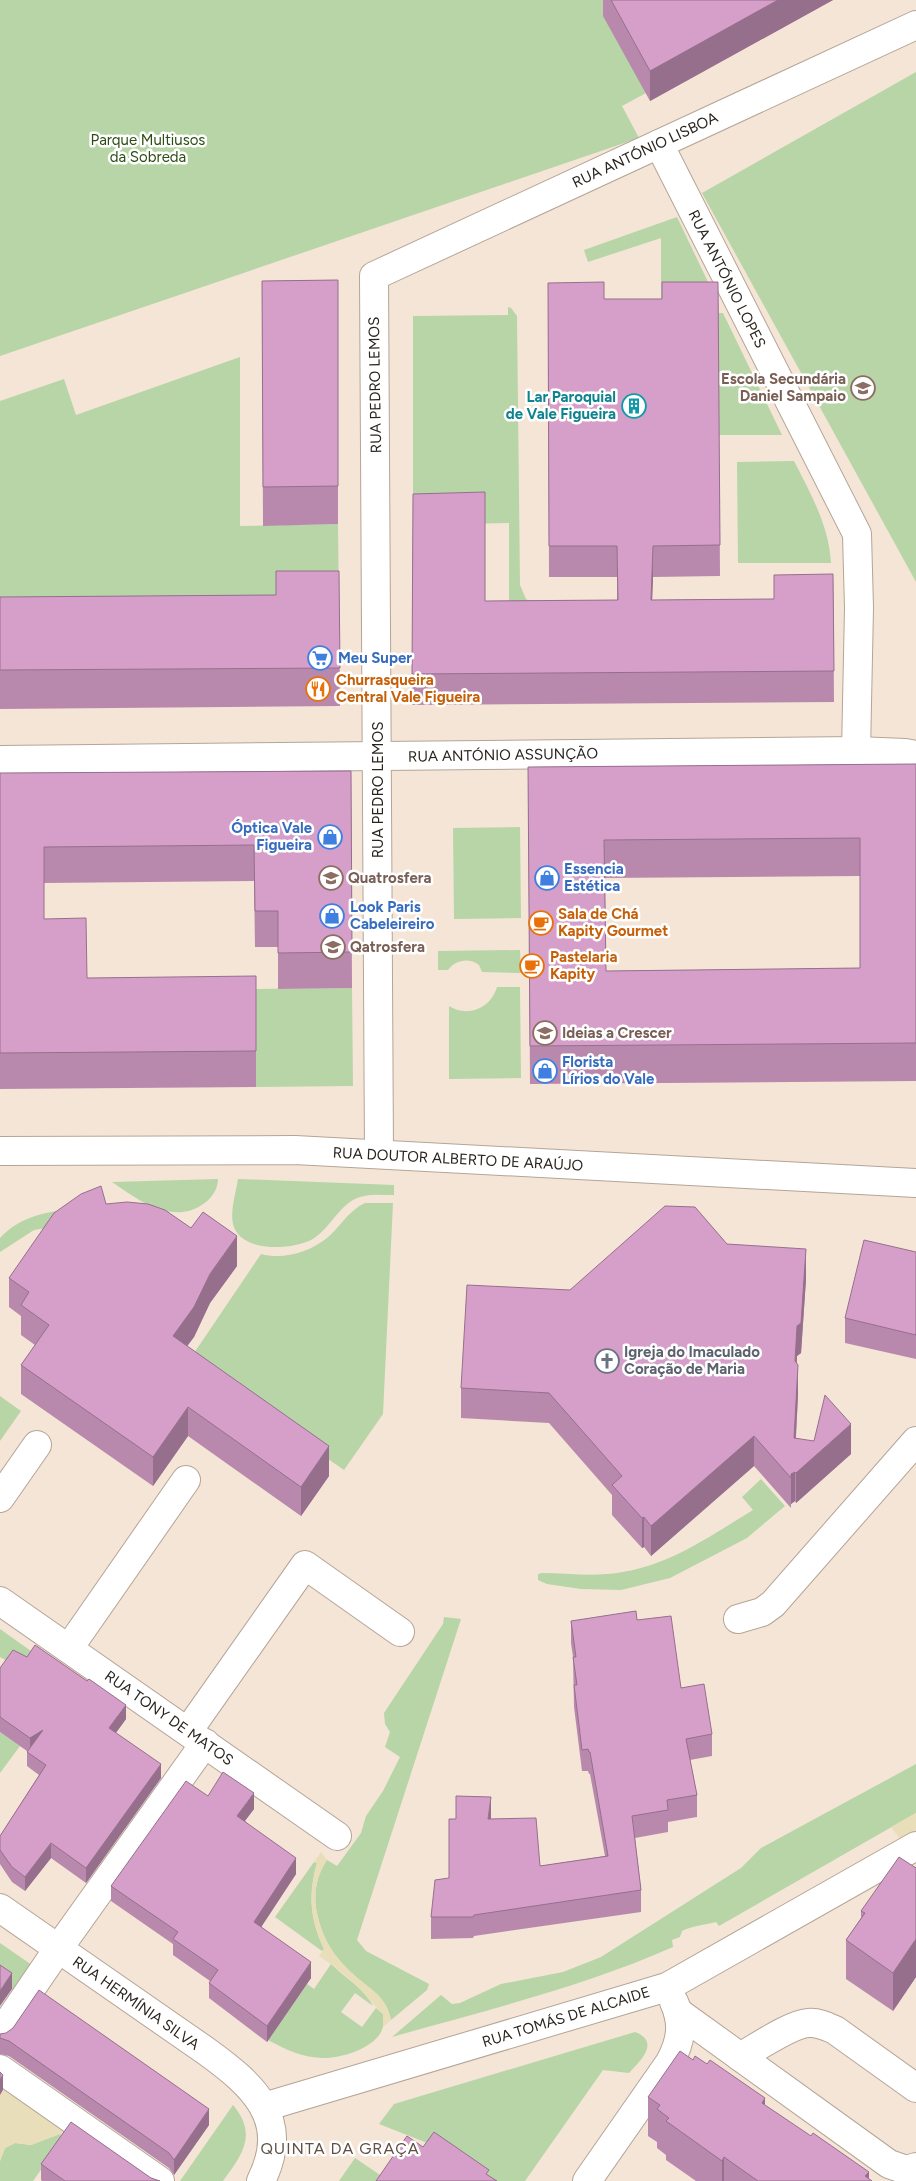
<svg xmlns="http://www.w3.org/2000/svg" width="916" height="2181" viewBox="0 0 916 2181" font-family="Figtree,sans-serif">
	<style>
		.green { fill: #b7d5a6 }
		.sand { fill: #e8deb9 }
		.lines { fill: none; stroke-linecap: round; stroke-linejoin: round }
		.minor-casing { stroke: #b4a597; stroke-width: 30 }
		.major-casing { stroke: #b4a597; stroke-width: 30 }
		.minor { stroke: #fff; stroke-width: 28 }
		.major { stroke: #fff; stroke-width: 28 }
		.wall { fill: #b889ad; fill-rule: evenodd }
		.shaded-wall { fill: #966f8d }
		.building { fill: #d69fc9; stroke: #966f8d; fill-rule: evenodd }
		.labels { text-anchor: middle; dominant-baseline: central; stroke-width: 5; stroke-linejoin: round; paint-order: stroke }
		.park-label { font-size: 15px; fill: #2c4d13; stroke: #fff }
		.street-label { font-size: 15px; fill: #2a241f; stroke: #fff }
		.education-label { font-size: 15px; font-weight: bold; fill: #785e54; stroke: #fff; text-anchor: start }
		.culture-label { font-size: 15px; font-weight: bold; fill: #0d838f; stroke: #fff; text-anchor: end }
		.shop-label { font-size: 15px; font-weight: bold; fill: #366cbe; stroke: #fff; text-anchor: start }
		.food-label { font-size: 15px; font-weight: bold; fill: #c56008; stroke: #fff; text-anchor: start }
		.worship-label { font-size: 15px; font-weight: bold; fill: #5b616d; stroke: #fff; text-anchor: start }
		.neighbourhood-label { font-size: 16px; letter-spacing: 1px; fill: #5f5145; stroke: #fff }
	</style>
	<rect width="100%" height="100%" fill="#f5e5d6"/>
	<!-- green -->
	<g class="green">
		<path d="M 0,0 L 618,0 L 646,93 L 622,106 L 639,138 L 0,356 Z"/>
		<path d="M 916,72 L 916,582 L 702,193 Z"/>
		<path d="M 677,217 L 719,305 L 661,305 L 661,238 L 588,262 L 584,250 Z"/>
		<path d="M 508,307 L 511,308 L 517,316 L 520,585 L 526,599 L 533,603 L 509,608 L 509,523 L 413,525 L 413,316 L 508,315 Z"/>
		<path d="M 718,313 L 723,313 L 782,435 L 719,435 Z"/>
		<path d="M 240,357 L 240,526 L 338,524 L 339,609 L 0,612 L 0,401 L 64,379 L 76,415 Z"/>
		<path d="M 794,461 C 811,494 829,526 831,563 L 738,563 L 737,462 Z"/>
		<path d="M 520,827 L 521,918 L 454,919 L 453,828 Z"/>
		<path d="M 520,950 L 521,973 L 482,972 L 479,965 C 469,957 455,960 448,970 L 438,970 L 438,951 Z"/>
		<path d="M 497,987 L 520,987 L 521,1078 L 449,1079 L 449,1006 C 468,1018 491,1008 497,987 Z"/>
		<path d="M 352,988 L 353,1086 L 256,1087 L 255,989 Z"/>
		<path d="M 218,1179 C 218,1188 213,1196 206,1202 C 174,1227 140,1201 112,1182 Z"/>
		<path d="M 238,1179 L 394,1185 L 394,1195 C 379,1195 366,1193 353,1200 C 336,1210 328,1231 311,1240 C 291,1250 240,1253 233,1224 C 230,1211 236,1192 238,1179 Z"/>
		<path d="M 365,1203 L 393,1203 L 383,1414 L 344,1470 L 188,1362 L 261,1254 C 283,1260 310,1252 327,1238 C 340,1227 349,1210 365,1203 Z"/>
		<path d="M 65,1210 L 46,1228 L 34,1230 L 0,1252 L 0,1238 C 18,1219 39,1213 65,1210 Z"/>
		<path d="M 0,1396 L 21,1411 L 0,1441 Z"/>
		<path d="M 761,1479 L 785,1506 L 747,1538 L 670,1578 L 621,1590 L 581,1589 L 547,1584 L 538,1580 L 538,1574 L 542,1573 C 564,1573 585,1576 607,1574 C 663,1570 707,1538 753,1510 L 742,1497 Z"/>
		<path d="M 444,1617 L 461,1619 L 357,1940 L 366,1951 L 429,1984 L 427,1990 L 391,2020 C 386,1995 370,1990 353,1974 C 332,1955 321,1936 316,1908 C 314,1890 317,1875 327,1860 L 337,1866 L 361,1833 L 366,1816 L 383,1791 L 400,1757 L 385,1747 L 390,1732 L 385,1724 L 384,1713 L 443,1624 Z"/>
		<path d="M 0,1629 L 38,1656 L 27,1672 L 0,1657 Z"/>
		<path d="M 0,1732 L 20,1746 L 0,1773 Z"/>
		<path d="M 916,1764 L 916,1813 L 719,1926 L 716,1922 C 705,1925 691,1926 682,1931 L 680,1937 L 672,1940 L 673,1947 C 583,1987 486,2010 392,2037 L 441,1995 L 452,2004 L 460,2003 L 501,1984 L 563,1972 L 601,1957 L 741,1868 L 761,1848 Z"/>
		<path d="M 314,1862 L 317,1863 C 308,1894 310,1919 324,1949 L 322,1951 L 275,1917 Z"/>
		<path d="M 0,1943 L 32,1965 L 20,1995 L 0,1981 Z"/>
		<path d="M 331,1964 C 345,1978 364,1988 373,2006 L 355,1993 L 341,2012 L 362,2027 L 376,2008 L 383,2014 C 383,2018 384,2022 383,2026 C 380,2047 340,2059 323,2058 C 304,2058 284,2049 268,2040 L 307,1984 L 314,1989 Z"/>
		<path d="M 635,2032 C 661,2042 640,2061 629,2073 L 603,2070 L 525,2181 L 489,2181 L 445,2150 L 379,2124 L 394,2104 Z"/>
		<path d="M 233,2105 C 258,2135 242,2155 223,2181 L 180,2181 Z"/>
		<path d="M 60,2134 L 64,2137 L 33,2181 L 0,2181 L 0,2161 L 5,2148 L 15,2143 L 31,2145 Z"/>
		<path d="M 355,2158 L 386,2179 L 385,2181 L 339,2181 Z"/>
	</g>
	<!-- sand -->
	<g class="sand">
		<path d="M 916,1813 L 916,1860 L 891,1827 Z"/>
		<path d="M 321,1852 L 327,1860 C 317,1875 314,1890 316,1908 C 321,1936 332,1955 353,1974 C 370,1990 386,1995 391,2020 L 383,2027 L 383,2014 C 373,2005 366,1995 356,1985 C 345,1975 332,1964 319,1956 L 324,1949 C 310,1919 308,1895 317,1863 L 314,1862 Z"/>
		<path d="M 8,2084 L 71,2125 L 64,2137 L 59,2134 L 31,2145 L 15,2143 L 5,2148 L 0,2161 L 0,2095 Z"/>
	</g>
	<g class="lines">
		<!-- minor casing -->
		<g class="minor-casing">
			<g id="minor">
				<path d="M 659,144 L 857,534 L 859,608 L 856,751"/>
				<path d="M 0,760 L 856,751 L 905,753 L 916,755"/>
				<path d="M 379,1154 L 374,276 L 916,25"/>
				<path d="M 0,1498 L 37,1445"/>
				<path d="M 0,1601 L 337,1836"/>
				<path d="M 738,1619 L 762,1612 L 773,1604 L 916,1441"/>
				<path d="M 69,1648 L 186,1480"/>
				<path d="M 188,1731 L 305,1565 L 400,1632"/>
				<path d="M 0,1908 L 206,2051 C 253,2085 292,2119 261,2181"/>
				<path d="M 678,2012 L 889,2164 L 906,2170 L 916,2167"/>
				<path d="M 0,2034 L 58,1949 L 205,1743"/>
				<path d="M 740,2057 C 756,2048 791,2024 808,2023 C 818,2022 826,2026 835,2030 L 916,2088"/>
				<path d="M 0,2069 L 160,2181"/>
				<path d="M 264,2107 L 667,1987 L 916,1846"/>
				<path d="M 587,2181 L 670,2062 C 681,2041 684,2024 674,2002"/>
			</g>
		</g>
		<!-- major casing -->
		<g class="major-casing">
			<path id="major" d="M 0,1151 L 295,1150 L 916,1183"/>
		</g>
		<!-- minor -->
		<use href="#minor" class="minor"/>
		<!-- major -->
		<use href="#major" class="major"/>
	</g>
	<!-- wall -->
	<g class="wall">
		<path d="M 603,0 L 833,0 L 650,101 L 603,16 Z"/>
		<path d="M 338,280 L 338,524 L 263,526 L 262,281 Z"/>
		<path d="M 718,282 L 720,576 L 653,577 L 652,600 L 774,599 L 833,574 L 834,702 L 412,705 L 413,494 L 485,601 L 617,600 L 617,577 L 549,577 L 548,283 L 604,299 L 662,299 Z"/>
		<path d="M 339,571 L 340,706 L 0,709 L 0,597 L 276,595 Z"/>
		<path d="M 916,764 L 916,1081 L 530,1084 L 528,767 ZM 860,876 L 860,968 L 606,971 L 605,878 Z"/>
		<path d="M 351,771 L 352,988 L 278,989 L 278,947 L 255,947 L 254,881 L 44,883 L 44,919 L 87,978 L 256,1051 L 256,1087 L 0,1089 L 0,773 Z"/>
		<path d="M 106,1204 L 237,1266 L 210,1303 L 194,1337 L 187,1346 L 329,1476 L 301,1516 L 188,1436 L 153,1486 L 21,1394 L 21,1365 L 35,1345 L 21,1335 L 21,1316 L 9,1307 L 9,1278 Z"/>
		<path d="M 727,1244 L 806,1279 L 801,1353 L 797,1356 L 797,1363 L 798,1395 L 796,1438 L 851,1454 L 796,1503 L 795,1501 L 791,1504 L 791,1508 L 754,1466 L 651,1556 L 644,1547 L 642,1548 L 612,1515 L 612,1495 L 549,1423 L 461,1418 L 461,1388 L 570,1290 Z"/>
		<path d="M 916,1252 L 916,1359 L 845,1343 L 845,1318 Z"/>
		<path d="M 637,1620 L 681,1688 L 712,1734 L 712,1756 L 690,1760 L 697,1795 L 697,1817 L 668,1822 L 668,1832 L 635,1838 L 641,1890 L 641,1912 L 474,1936 L 473,1938 L 431,1939 L 431,1917 L 449,1878 L 491,1819 L 540,1866 L 605,1856 L 590,1774 L 589,1774 L 588,1771 L 582,1771 L 574,1707 L 573,1657 L 571,1643 L 571,1621 Z"/>
		<path d="M 0,1668 L 126,1719 L 116,1733 L 161,1778 L 86,1883 L 51,1858 L 25,1891 L 12,1882 L 0,1864 L 0,1836 L 39,1775 L 27,1766 L 27,1751 L 0,1732 Z"/>
		<path d="M 208,1796 L 254,1809 L 245,1821 L 296,1874 L 261,1927 L 311,1978 L 267,2042 L 209,1998 L 209,1983 L 210,1981 L 173,1955 L 173,1944 L 111,1901 L 111,1886 Z"/>
		<path d="M 916,1867 L 916,1977 L 893,2011 L 846,1979 L 846,1940 L 861,1918 L 861,1911 Z"/>
		<path d="M 0,2034 L 209,2125 L 174,2175 L 169,2168 L 9,2056 L 0,2054 Z"/>
		<path d="M 648,2097 L 765,2106 L 872,2181 L 696,2181 L 666,2160 L 666,2155 L 657,2148 L 657,2142 L 648,2136 Z"/>
		<path d="M 41,2164 L 151,2178 L 160,2181 L 42,2181 L 41,2180 Z"/>
	</g>
	<!-- shaded-wall -->
	<g class="shaded-wall">
		<path d="M 778,0 L 833,0 L 650,101 L 650,71 Z"/>
		<path d="M 653,546 L 653,577 L 651,631 L 651,600 Z"/>
		<path d="M 237,1236 L 237,1266 L 210,1303 L 194,1337 L 173,1365 L 173,1336 L 210,1274 Z"/>
		<path d="M 806,1249 L 806,1279 L 801,1353 L 797,1356 L 795,1391 L 795,1361 L 797,1326 Z"/>
		<path d="M 798,1365 L 798,1395 L 794,1468 L 794,1438 Z"/>
		<path d="M 188,1407 L 188,1436 L 153,1486 L 153,1457 Z"/>
		<path d="M 851,1424 L 851,1454 L 796,1503 L 796,1473 Z"/>
		<path d="M 754,1436 L 754,1466 L 651,1556 L 651,1526 Z"/>
		<path d="M 329,1446 L 329,1476 L 301,1516 L 301,1487 Z"/>
		<path d="M 795,1472 L 795,1501 L 791,1504 L 791,1508 L 791,1474 Z"/>
		<path d="M 644,1517 L 644,1547 L 642,1548 L 642,1518 Z"/>
		<path d="M 126,1705 L 126,1719 L 109,1742 L 109,1728 Z"/>
		<path d="M 43,1730 L 30,1753 L 30,1738 Z"/>
		<path d="M 161,1764 L 161,1778 L 86,1883 L 86,1868 Z"/>
		<path d="M 254,1793 L 254,1809 L 237,1831 L 237,1816 Z"/>
		<path d="M 491,1797 L 491,1819 L 488,1819 Z"/>
		<path d="M 51,1843 L 51,1858 L 25,1891 L 25,1877 Z"/>
		<path d="M 296,1858 L 296,1874 L 254,1938 L 254,1922 Z"/>
		<path d="M 916,1939 L 916,1977 L 893,2011 L 893,1973 Z"/>
		<path d="M 311,1962 L 311,1978 L 267,2042 L 267,2026 Z"/>
		<path d="M 12,1973 L 12,1989 L 0,2006 L 0,1991 Z"/>
		<path d="M 3,2075 L 3,2090 L 0,2095 L 0,2080 Z"/>
		<path d="M 765,2098 L 765,2137 L 762,2103 Z"/>
		<path d="M 209,2109 L 209,2125 L 174,2175 L 174,2160 Z"/>
		<path d="M 724,2157 L 724,2181 L 722,2181 L 722,2161 Z"/>
		<path d="M 869,2172 L 869,2181 L 865,2176 Z"/>
	</g>
	<!-- building -->
	<g class="building">
		<path d="M 611,0 L 778,0 L 650,71 Z"/>
		<path d="M 338,280 L 338,486 L 263,487 L 262,281 Z"/>
		<path d="M 604,282 L 604,299 L 662,299 L 662,282 L 718,282 L 720,545 L 653,546 L 651,600 L 774,599 L 774,575 L 833,574 L 834,671 L 412,674 L 413,494 L 485,492 L 485,601 L 618,600 L 617,546 L 549,546 L 548,283 Z"/>
		<path d="M 276,571 L 339,571 L 340,668 L 0,670 L 0,597 L 276,595 Z"/>
		<path d="M 916,764 L 916,1043 L 530,1046 L 528,767 ZM 860,838 L 860,968 L 606,971 L 604,840 Z"/>
		<path d="M 351,771 L 352,952 L 278,953 L 278,911 L 255,911 L 254,845 L 44,847 L 44,919 L 86,918 L 87,978 L 256,976 L 256,1051 L 0,1053 L 0,773 Z"/>
		<path d="M 101,1186 L 106,1204 L 127,1202 L 148,1204 L 165,1210 L 191,1228 L 203,1212 L 237,1236 L 210,1274 L 194,1307 L 173,1336 L 329,1446 L 301,1487 L 188,1407 L 153,1457 L 21,1365 L 49,1325 L 21,1305 L 29,1292 L 9,1278 L 54,1213 L 81,1194 Z"/>
		<path d="M 665,1206 L 695,1207 L 727,1244 L 806,1249 L 801,1323 L 797,1326 L 795,1361 L 798,1365 L 794,1438 L 814,1441 L 825,1395 L 851,1424 L 796,1473 L 795,1472 L 791,1474 L 791,1478 L 754,1436 L 651,1526 L 644,1517 L 642,1518 L 612,1485 L 622,1476 L 549,1393 L 461,1388 L 467,1285 L 570,1290 Z"/>
		<path d="M 864,1240 L 916,1252 L 916,1335 L 845,1318 Z"/>
		<path d="M 636,1611 L 637,1620 L 671,1616 L 681,1688 L 704,1684 L 712,1734 L 686,1739 L 697,1795 L 667,1800 L 668,1810 L 632,1816 L 641,1890 L 474,1915 L 473,1917 L 431,1917 L 435,1880 L 449,1878 L 449,1819 L 456,1819 L 456,1796 L 491,1797 L 488,1819 L 536,1818 L 540,1866 L 608,1856 L 590,1752 L 589,1752 L 588,1749 L 582,1750 L 574,1685 L 577,1685 L 573,1657 L 576,1657 L 571,1621 Z"/>
		<path d="M 35,1645 L 87,1681 L 89,1679 L 126,1705 L 109,1728 L 161,1764 L 86,1868 L 51,1843 L 25,1877 L 12,1867 L 0,1850 L 0,1836 L 46,1765 L 27,1752 L 43,1730 L 30,1738 L 0,1717 L 0,1668 L 13,1650 L 27,1657 Z"/>
		<path d="M 223,1772 L 254,1793 L 237,1816 L 296,1858 L 254,1922 L 311,1962 L 267,2026 L 209,1983 L 218,1970 L 173,1939 L 178,1932 L 111,1886 L 186,1781 L 208,1796 Z"/>
		<path d="M 899,1857 L 916,1868 L 916,1867 L 916,1939 L 893,1973 L 846,1940 L 865,1913 L 861,1911 Z"/>
		<path d="M 0,1965 L 12,1973 L 0,1991 Z"/>
		<path d="M 39,1990 L 209,2109 L 174,2160 L 169,2153 L 9,2041 L 0,2038 L 0,2034 L 6,2033 L 13,2028 Z"/>
		<path d="M 680,2051 L 693,2060 L 695,2056 L 707,2064 L 710,2060 L 765,2098 L 762,2103 L 811,2136 L 813,2133 L 869,2172 L 865,2176 L 872,2181 L 758,2181 L 724,2157 L 722,2161 L 666,2121 L 669,2118 L 657,2109 L 660,2105 L 648,2097 Z"/>
		<path d="M 0,2072 L 3,2075 L 0,2080 Z"/>
		<path d="M 71,2122 L 151,2178 L 160,2181 L 65,2181 L 41,2164 Z"/>
		<path d="M 434,2132 L 489,2170 L 486,2174 L 497,2181 L 376,2181 L 407,2136 L 423,2147 Z"/>
	</g>
	<!-- icons -->
	<defs>
		<g id="school-ring" transform="scale(1.25)"><circle r="9.5" fill="#fff" stroke="#8d6e63" stroke-width="1.5"/><path d="M0-5L7-2L0 1L-7-2ZM-4 1L0 2.5L4 1V4Q0 6-4 4Z" fill="#8d6e63"/></g>
		<g id="building-ring" transform="scale(1.25)"><circle r="9.5" fill="#fff" stroke="#0f9aa8" stroke-width="1.5"/><path d="M-4-6H4V6H1V3H-1V6H-4ZM-2.5-4.3h1.7v1.8h-1.7ZM.8-4.3h1.7v1.8H.8ZM-2.5-1h1.7V.8h-1.7ZM.8-1h1.7V.8H.8Z" fill="#0f9aa8"/></g>
		<g id="supermarket-ring" transform="scale(1.25)"><circle r="9.5" fill="#fff" stroke="#3f7fe0" stroke-width="1.5"/><path d="M-6-5.5h2.5l.6 2H6L4.5 2H-2.5L-4.4-4H-6ZM-1.5 3.2a1.3 1.3 0 1 0 .1 0ZM3 3.2a1.3 1.3 0 1 0 .1 0Z" fill="#3f7fe0"/></g>
		<g id="restaurant-ring" transform="scale(1.25)"><circle r="9.5" fill="#fff" stroke="#e8710a" stroke-width="1.5"/><path d="M-5-6h1v4h1v-4h1v4h1v-4h1v5L-1.5 .5V6h-2V.5L-5-1ZM5-6V6H3V1.5H1.5Q1.5-4 5-6Z" fill="#e8710a"/></g>
		<g id="shop-ring" transform="scale(1.25)"><circle r="9.5" fill="#fff" stroke="#3f7fe0" stroke-width="1.5"/><path d="M-5-2.5h2.3a2.7 3.5 0 0 1 5.4 0H5L5.5 6h-11ZM-1.5-2.5h3a1.5 2.3 0 0 0-3 0Z" fill="#3f7fe0"/></g>
		<g id="university-ring" transform="scale(1.25)"><circle r="9.5" fill="#fff" stroke="#8d6e63" stroke-width="1.5"/><path d="M0-5L7-2L0 1L-7-2ZM-4 1L0 2.5L4 1V4Q0 6-4 4Z" fill="#8d6e63"/></g>
		<g id="cafe-ring" transform="scale(1.25)"><circle r="9.5" fill="#fff" stroke="#e8710a" stroke-width="1.5"/><path d="M-5.5-4.5H6V0H3Q3 3.5 0 3.5H-2.5Q-5.5 3.5-5.5 0ZM3-3.2v2h1.7v-2ZM-6 4.5H4V6H-6Z" fill="#e8710a"/></g>
		<g id="church-ring" transform="scale(1.25)"><circle r="9.5" fill="#fff" stroke="#6b7280" stroke-width="1.5"/><path d="M-1.2-6h2.4v3.5h3.3v2.4h-3.3V6h-2.4V-.1h-3.3v-2.4h3.3Z" fill="#6b7280"/></g>
	</defs>
	<g fill-rule="evenodd">
		<use href="#school-ring" x="863" y="388"/>
		<use href="#building-ring" x="634" y="406"/>
		<use href="#supermarket-ring" x="320" y="658"/>
		<use href="#restaurant-ring" x="318" y="689"/>
		<use href="#shop-ring" x="330" y="837"/>
		<use href="#university-ring" x="331" y="878"/>
		<use href="#shop-ring" x="547" y="878"/>
		<use href="#shop-ring" x="332" y="916"/>
		<use href="#cafe-ring" x="541" y="923"/>
		<use href="#university-ring" x="333" y="947"/>
		<use href="#cafe-ring" x="532" y="966"/>
		<use href="#university-ring" x="545" y="1033"/>
		<use href="#shop-ring" x="545" y="1071"/>
		<use href="#church-ring" x="607" y="1361"/>
	</g>
	<g class="labels">
		<!-- park labels -->
		<g class="park-label">
			<text x="148" y="140">Parque Multiusos<tspan x="148" dy="17">da Sobreda</tspan></text>
		</g>
		<!-- street labels -->
		<g class="street-label">
			<text transform="translate(645 150) rotate(-25)">RUA ANTÓNIO LISBOA</text>
			<text transform="translate(727 279) rotate(63)">RUA ANTÓNIO LOPES</text>
			<text transform="translate(375 385) rotate(-91)">RUA PEDRO LEMOS</text>
			<text transform="translate(503 755) rotate(-1)">RUA ANTÓNIO ASSUNÇÃO</text>
			<text transform="translate(378 790) rotate(-90)">RUA PEDRO LEMOS</text>
			<text transform="translate(458 1159) rotate(3)">RUA DOUTOR ALBERTO DE ARAÚJO</text>
			<text transform="translate(169 1718) rotate(35)">RUA TONY DE MATOS</text>
			<text transform="translate(136 2003) rotate(35)">RUA HERMÍNIA SILVA</text>
			<text transform="translate(566 2017) rotate(-17)">RUA TOMÁS DE ALCAIDE</text>
		</g>
		<!-- education labels -->
		<g class="education-label">
			<text x="846" y="379" text-anchor="end">Escola Secundária<tspan x="846" dy="17">Daniel Sampaio</tspan></text>
			<text x="348" y="878">Quatrosfera</text>
			<text x="350" y="947">Qatrosfera</text>
			<text x="562" y="1033">Ideias a Crescer</text>
		</g>
		<!-- culture labels -->
		<g class="culture-label">
			<text x="616" y="397">Lar Paroquial<tspan x="616" dy="17">de Vale Figueira</tspan></text>
		</g>
		<!-- shop labels -->
		<g class="shop-label">
			<text x="338" y="658">Meu Super</text>
			<text x="312" y="828" text-anchor="end">Óptica Vale<tspan x="312" dy="17">Figueira</tspan></text>
			<text x="564" y="869">Essencia<tspan x="564" dy="17">Estética</tspan></text>
			<text x="350" y="907">Look Paris<tspan x="350" dy="17">Cabeleireiro</tspan></text>
			<text x="562" y="1062">Florista<tspan x="562" dy="17">Lírios do Vale</tspan></text>
		</g>
		<!-- food labels -->
		<g class="food-label">
			<text x="336" y="680">Churrasqueira<tspan x="336" dy="17">Central Vale Figueira</tspan></text>
			<text x="558" y="914">Sala de Chá<tspan x="558" dy="17">Kapity Gourmet</tspan></text>
			<text x="550" y="957">Pastelaria<tspan x="550" dy="17">Kapity</tspan></text>
		</g>
		<!-- worship labels -->
		<g class="worship-label">
			<text x="624" y="1352">Igreja do Imaculado<tspan x="624" dy="17">Coração de Maria</tspan></text>
		</g>
		<!-- neighbourhood labels -->
		<g class="neighbourhood-label">
			<text x="340" y="2148">QUINTA DA GRAÇA</text>
		</g>
	</g>
</svg>
